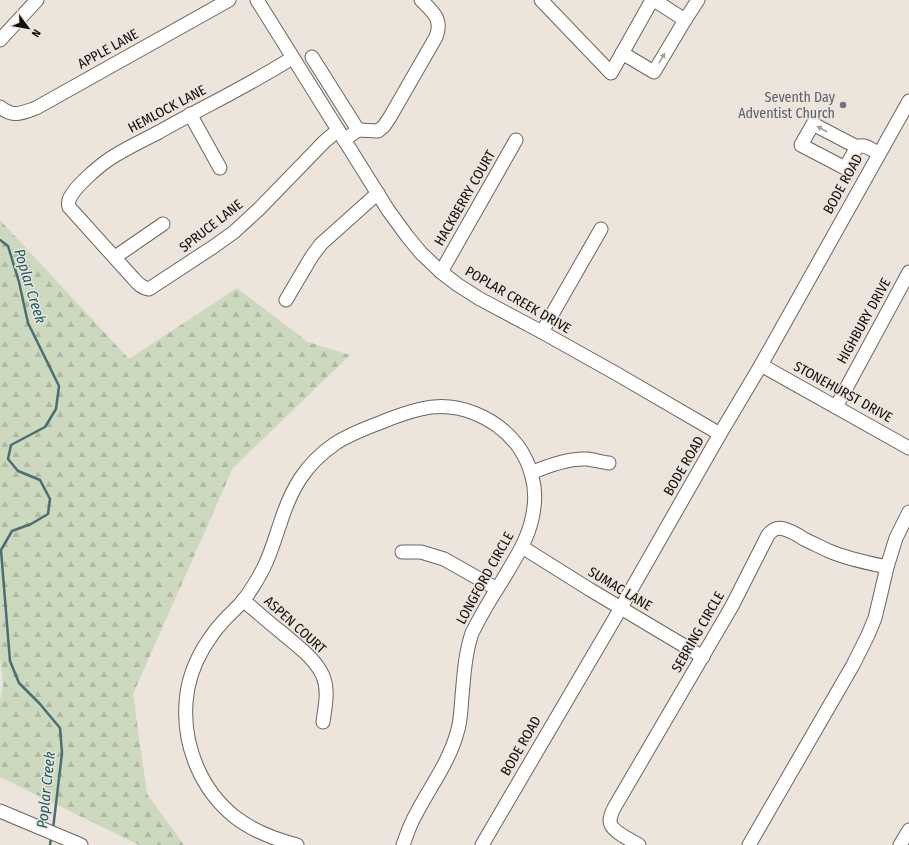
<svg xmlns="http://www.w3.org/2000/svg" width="909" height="845" viewBox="0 0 909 845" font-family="'Fira Sans Condensed',sans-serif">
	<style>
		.forest { fill: url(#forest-firs) }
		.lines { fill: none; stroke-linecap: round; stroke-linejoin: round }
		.stream { stroke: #4a6e71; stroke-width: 2.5 }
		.minor-casing { stroke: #6d645e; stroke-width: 15 }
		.minor { stroke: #fff; stroke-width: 13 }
		.oneway { fill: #a09f9e }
		.worship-dot { fill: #6b7280; stroke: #ede4dc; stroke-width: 1.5 }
		.labels { text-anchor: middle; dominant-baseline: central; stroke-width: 3; stroke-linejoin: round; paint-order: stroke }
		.street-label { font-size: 14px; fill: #110e0c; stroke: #ede4dc }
		.worship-label { font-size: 14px; fill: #5b616d; stroke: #ede4dc; text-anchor: end }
		.water-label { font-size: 15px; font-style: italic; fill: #135d63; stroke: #ede4dc }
	</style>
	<defs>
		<pattern id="forest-firs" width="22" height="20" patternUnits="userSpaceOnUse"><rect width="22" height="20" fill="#ccd9bf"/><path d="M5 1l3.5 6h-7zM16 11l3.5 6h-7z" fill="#aeb9a3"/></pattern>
	</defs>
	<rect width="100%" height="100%" fill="#ede4dc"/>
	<!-- forest -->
	<path class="forest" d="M 0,220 L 129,359 L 237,288 L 308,342 L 350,355 L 233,468 L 133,694 L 147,794 L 184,845 L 139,845 L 0,777 L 0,701 L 3,685 L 0,657 Z"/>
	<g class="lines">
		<!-- stream -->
		<g class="stream">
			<path d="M 0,240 L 8,246 L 19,282 L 28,323 L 59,386 L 56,409 L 45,427 L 11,445 L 8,459 L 18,471 L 40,480 L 50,499 L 48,514 L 31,524 L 12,531 L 1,550 L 10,661 L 19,683 L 40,704 L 60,728 L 62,753 L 53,829"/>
			<path d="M 50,845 L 51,838"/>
		</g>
		<!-- minor casing -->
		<g class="minor-casing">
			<g id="minor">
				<path d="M 257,0 L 388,210 L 407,236 L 421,253 L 441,272 L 458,285 L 480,299 L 542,332 L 617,374 L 720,434"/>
				<path d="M 541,0 L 611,73 L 652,0"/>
				<path d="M 685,20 L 698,0"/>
				<path d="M 0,40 L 37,0"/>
				<path d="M 622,53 L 654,72 L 685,20 L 654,0"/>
				<path d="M 312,57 L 358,130"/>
				<path d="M 292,58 C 250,85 203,107 159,132 C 142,141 124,149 108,160 C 98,167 76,186 71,196 C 68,200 68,203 69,207 L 133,278 C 138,284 142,288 149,289 L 213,247 L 234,232 L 259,209 L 324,142 L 338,130"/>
				<path d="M 0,107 C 13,118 22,113 36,108 L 229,0"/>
				<path d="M 190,114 L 220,168"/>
				<path d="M 344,140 L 358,130 L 378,131 L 384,126 L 390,117 L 436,37 C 443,19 433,12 421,0"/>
				<path d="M 857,147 L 813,124 L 801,145 L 845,168 L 857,147 C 864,143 872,150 879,154"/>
				<path d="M 115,257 L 163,224"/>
				<path d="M 441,272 L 516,140"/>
				<path d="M 286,300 L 312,256 L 321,244 L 378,193"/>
				<path d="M 542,332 L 601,229"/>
				<path d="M 761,365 L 909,448"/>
				<path d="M 836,407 L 909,272"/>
				<path d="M 531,473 C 549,465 568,458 587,459 C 594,460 602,462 609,463"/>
				<path d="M 522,547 L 589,589 L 703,657"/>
				<path d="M 402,552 L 421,552 L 444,559 L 497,589"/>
				<path d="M 243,600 C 256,611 268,622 281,632 C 296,645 315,658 323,676 C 329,691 325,707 323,722"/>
				<path d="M 0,811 L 81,845"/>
				<path d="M 297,845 C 274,839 253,831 235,817 C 201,790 183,746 186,703 C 187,684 194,664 204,647 C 209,640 214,631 220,625 C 227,616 235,610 242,602 C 251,591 258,579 264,567 C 271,553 275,538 280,524 C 291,489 305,464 336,443 C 350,434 366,428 382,422 C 394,417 408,412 421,409 C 457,400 496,417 518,446 C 530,463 537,485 534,507 C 531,536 516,557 502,581 C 491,598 481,615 472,633 C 465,654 464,675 462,696 C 461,708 461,721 457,733 C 449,762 430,787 416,814 C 410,824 407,834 403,845"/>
				<path d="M 482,845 L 615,618 L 720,434 L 761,365 L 909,101"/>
				<path d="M 639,845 C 631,840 610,831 610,821 C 610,816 612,812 614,808 L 732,606 L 768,535 C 773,529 777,527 784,529 C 791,531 798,535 804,539 C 812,543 821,547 829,551 C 848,559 868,563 887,567"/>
				<path d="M 749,845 L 853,665 L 868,635 L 875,618 L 881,593 L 887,567 L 896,538 L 909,512"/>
				<path d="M 900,845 L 909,830"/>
			</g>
		</g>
		<!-- minor -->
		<use href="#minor" class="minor"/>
	</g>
	<!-- one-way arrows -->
	<defs><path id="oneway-solid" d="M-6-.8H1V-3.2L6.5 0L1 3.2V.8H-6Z"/></defs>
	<g class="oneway">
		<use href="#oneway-solid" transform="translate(662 58) rotate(-59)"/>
		<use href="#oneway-solid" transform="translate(822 129) rotate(-152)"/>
	</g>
	<!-- markers -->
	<circle class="worship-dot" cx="843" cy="105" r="4"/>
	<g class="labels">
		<!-- street labels -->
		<g class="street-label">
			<text transform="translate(108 49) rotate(-29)">APPLE LANE</text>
			<text transform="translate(167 109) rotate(-28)">HEMLOCK LANE</text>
			<text transform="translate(843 184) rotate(-61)">BODE ROAD</text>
			<text transform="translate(465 198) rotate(-60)">HACKBERRY COURT</text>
			<text transform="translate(211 226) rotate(-38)">SPRUCE LANE</text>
			<text transform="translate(518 300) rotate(30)">POPLAR CREEK DRIVE</text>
			<text transform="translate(864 321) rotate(-61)">HIGHBURY DRIVE</text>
			<text transform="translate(843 392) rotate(29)">STONEHURST DRIVE</text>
			<text transform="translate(684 466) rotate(-60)">BODE ROAD</text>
			<text transform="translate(485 578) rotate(-61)">LONGFORD CIRCLE</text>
			<text transform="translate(620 589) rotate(31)">SUMAC LANE</text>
			<text transform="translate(295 625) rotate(42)">ASPEN COURT</text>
			<text transform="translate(698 632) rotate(-60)">SEBRING CIRCLE</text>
			<text transform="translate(521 746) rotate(-60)">BODE ROAD</text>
		</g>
		<!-- worship labels -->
		<g class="worship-label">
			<text x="835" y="97">Seventh Day<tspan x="835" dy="16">Adventist Church</tspan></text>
		</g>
		<!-- water labels -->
		<g class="water-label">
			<text transform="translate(30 286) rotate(73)">Poplar Creek</text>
			<text transform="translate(46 790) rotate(-84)">Poplar Creek</text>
		</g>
	</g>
	<!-- north arrow -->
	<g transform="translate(28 28) rotate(122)" stroke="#ede4dc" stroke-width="3" paint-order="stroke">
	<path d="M0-3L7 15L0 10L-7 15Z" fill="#110e0c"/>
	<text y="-6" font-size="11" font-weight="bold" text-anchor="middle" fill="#110e0c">N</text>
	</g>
</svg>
